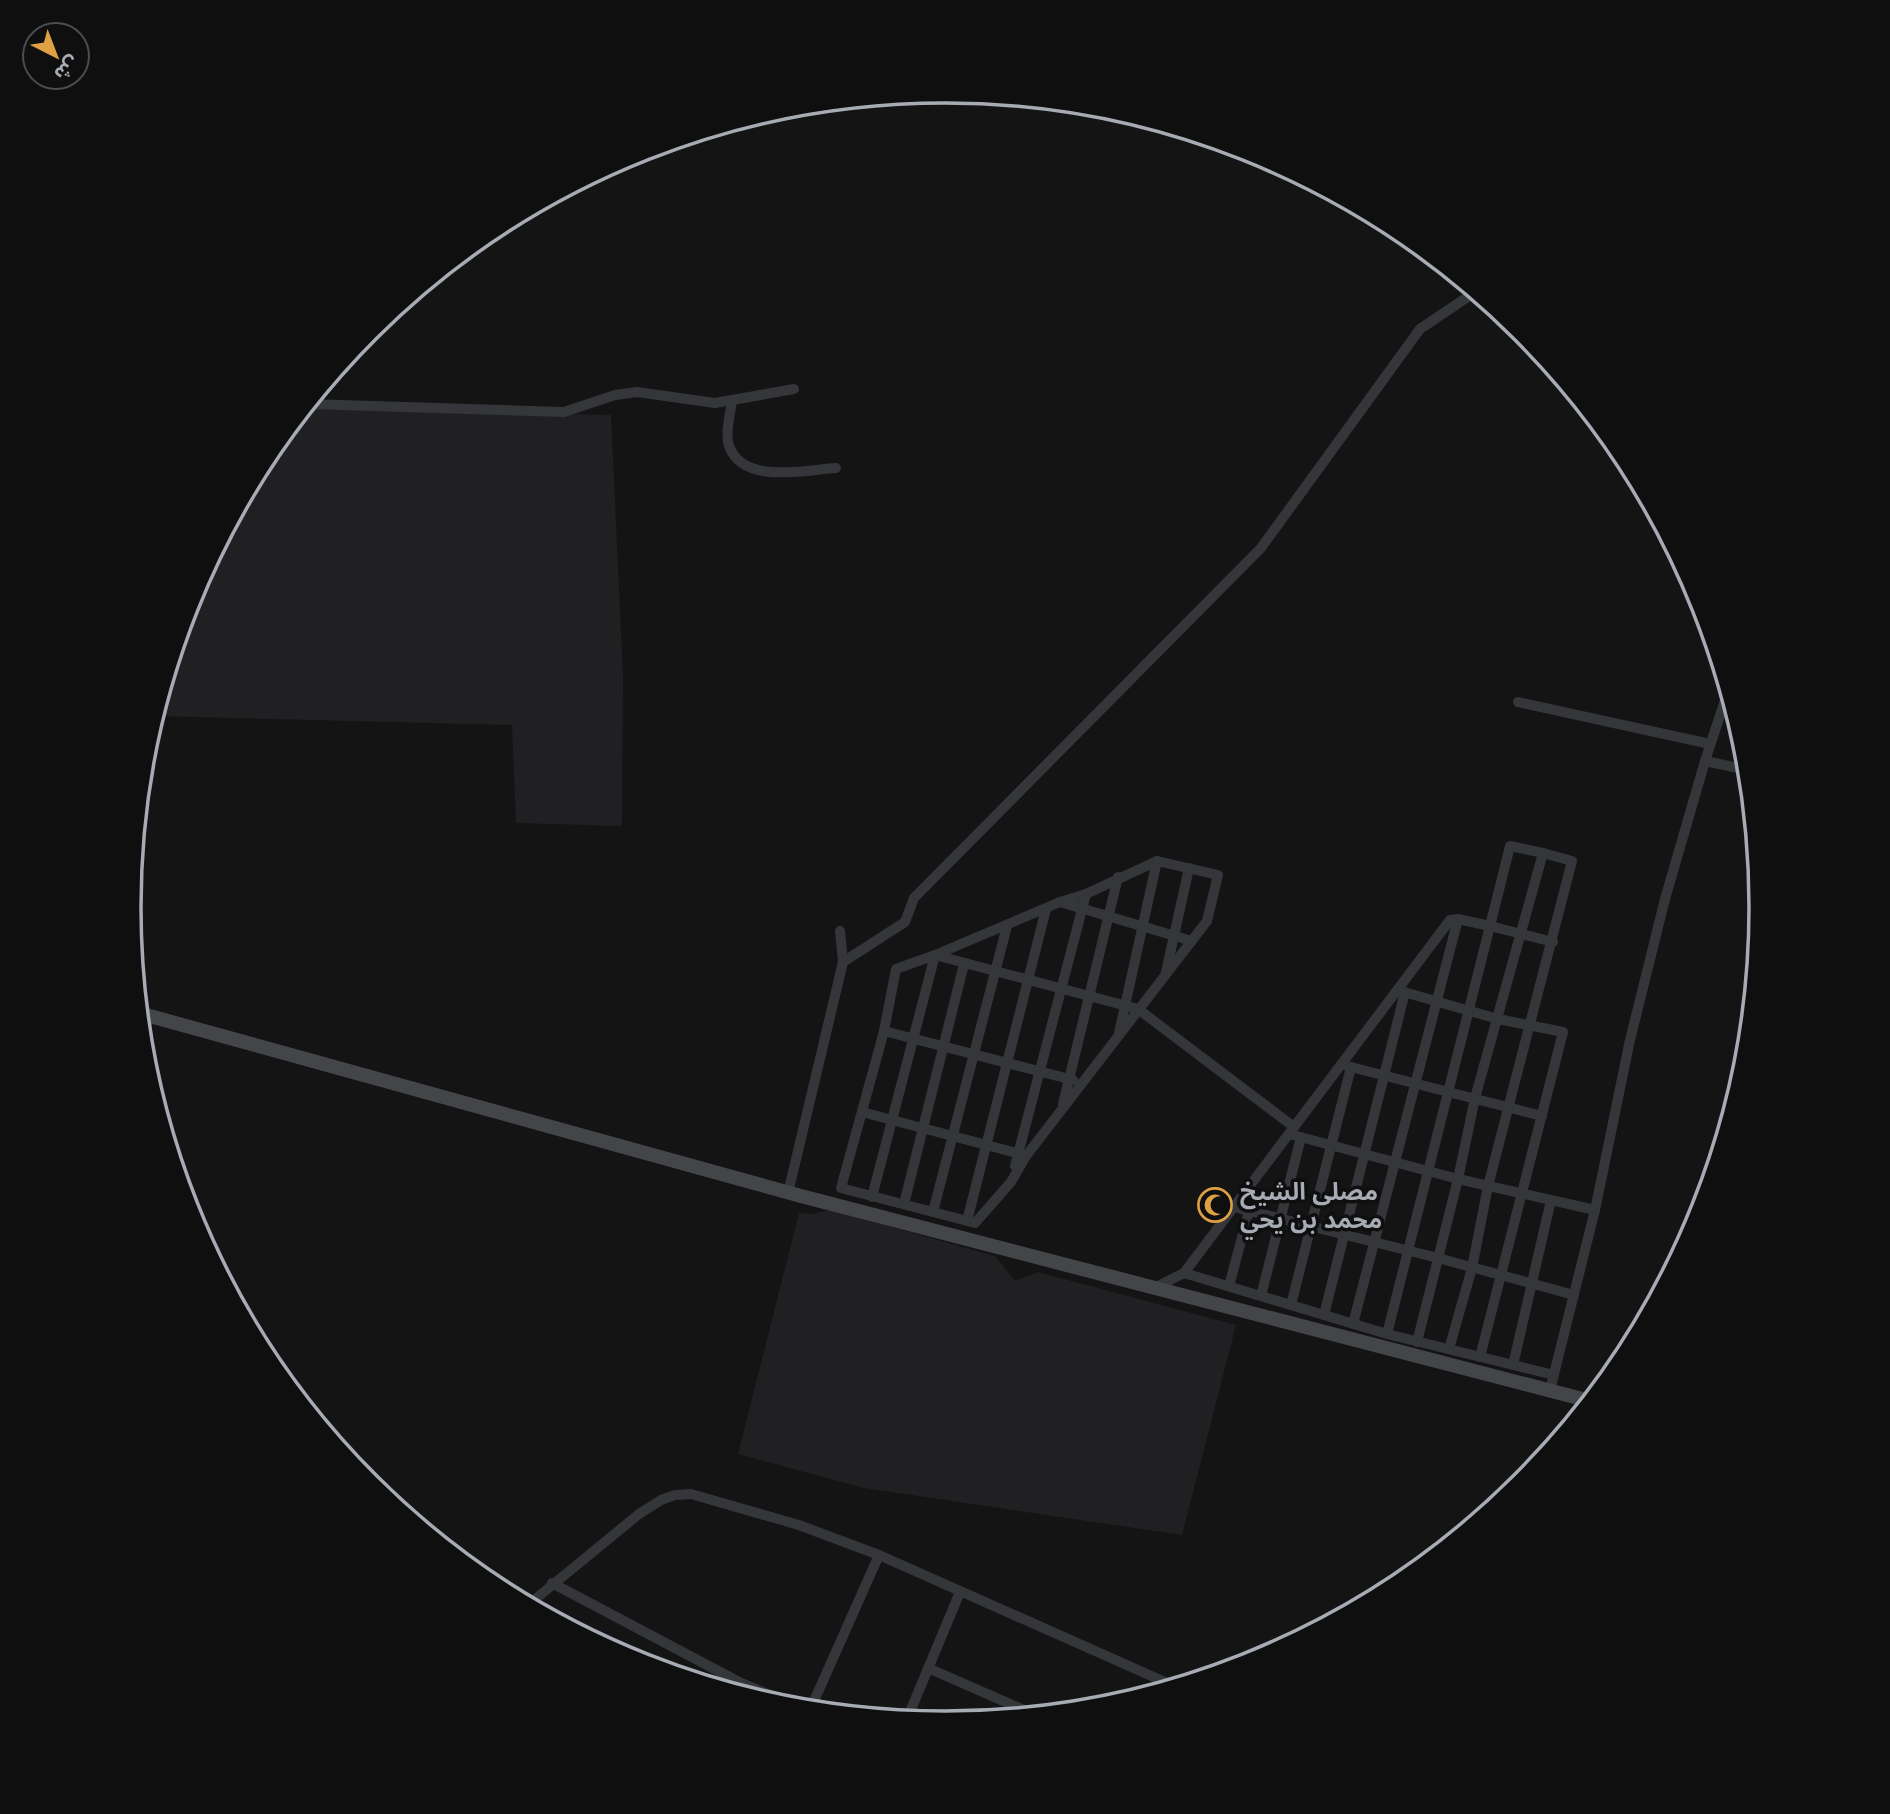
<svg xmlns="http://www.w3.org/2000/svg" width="1890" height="1814" viewBox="0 0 1890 1814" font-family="Helvetica,'Noto Sans Arabic',sans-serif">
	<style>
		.built { fill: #202022 }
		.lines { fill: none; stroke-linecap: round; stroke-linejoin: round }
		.street { stroke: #353639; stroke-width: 10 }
		.secondary { stroke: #434549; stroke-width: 14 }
		.labels { text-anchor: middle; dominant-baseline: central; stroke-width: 7; stroke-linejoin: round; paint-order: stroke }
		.poi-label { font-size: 24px; font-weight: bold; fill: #a7abb4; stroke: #0f0f10; text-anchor: start }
		.rim { fill: none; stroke: #a7abb4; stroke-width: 3.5 }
	</style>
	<rect width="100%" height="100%" fill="#141415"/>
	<!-- built -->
	<g class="built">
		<path d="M 303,409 L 611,415 L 623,676 L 622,826 L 516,823 L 512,725 L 154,716 L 191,594 L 267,453 Z"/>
		<path d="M 830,1210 L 995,1256 L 1015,1281 L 1038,1272 L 1236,1325 L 1182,1535 L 864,1488 L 738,1454 L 799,1213 L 811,1214 Z"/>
	</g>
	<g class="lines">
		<!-- street -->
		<g class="street">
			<path d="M 732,401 C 730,415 725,433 729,446 C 743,485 805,470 836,468"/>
			<path d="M 307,404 L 564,412 L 615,395 L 637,392 L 715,403 L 794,389"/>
			<path d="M 1518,702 L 1710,744"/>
			<path d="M 1705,761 L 1748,770"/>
			<path d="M 1157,861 L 1218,875 L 1207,921 L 1026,1156 L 1011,1182 L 975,1223 L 841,1188 L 884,1031 L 896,969 L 935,955 L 1060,902 L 1086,894 Z"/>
			<path d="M 1060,902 L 1192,941"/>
			<path d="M 843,962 L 905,922 L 914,898 L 1261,548 L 1420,329 L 1475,292"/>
			<path d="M 1166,972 L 1189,868"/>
			<path d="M 1397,990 L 1498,1019 L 1563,1032 L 1480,1357"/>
			<path d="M 884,1031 L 1073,1080"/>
			<path d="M 1119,1033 L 1157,861"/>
			<path d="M 142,1040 L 149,1015"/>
			<path d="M 1347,1066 L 1542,1116"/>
			<path d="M 1063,1104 L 1118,877"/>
			<path d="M 862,1112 L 1024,1155"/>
			<path d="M 1015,1166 L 1086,894"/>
			<path d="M 788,1193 L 843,962 L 840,931"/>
			<path d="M 872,1197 L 935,955 L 1138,1009 L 1294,1127"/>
			<path d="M 904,1204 L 964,964"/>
			<path d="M 1234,1207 L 1438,1258 L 1574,1295"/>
			<path d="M 933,1212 L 1007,926"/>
			<path d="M 967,1221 L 1046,909"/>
			<path d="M 1184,1273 L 1387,1334 L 1554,1375"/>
			<path d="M 1229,1286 L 1249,1211"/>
			<path d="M 1154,1288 L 1184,1273 L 1450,920 L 1458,919 L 1490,926 L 1510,846 L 1543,853 L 1475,1098 L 1458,1179 L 1289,1134"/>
			<path d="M 1261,1296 L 1301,1137"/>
			<path d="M 1291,1305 L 1351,1067"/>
			<path d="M 1324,1315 L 1405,992"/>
			<path d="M 1353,1324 L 1458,919"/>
			<path d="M 1387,1334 L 1490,926 L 1553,942"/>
			<path d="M 1417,1342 L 1458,1179 L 1595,1210"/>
			<path d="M 1449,1349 L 1472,1268 L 1488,1186 L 1572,861 L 1543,853"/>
			<path d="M 1513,1365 L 1551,1200"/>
			<path d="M 1550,1390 L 1595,1210 L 1630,1040 L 1665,899 L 1705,761 L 1728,691"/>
			<path d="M 552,1583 L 741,1683 L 805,1709"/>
			<path d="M 528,1605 L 639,1514 L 661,1500 L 675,1495 L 691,1494 L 799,1525 L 879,1555 L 1174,1686"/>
			<path d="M 928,1668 L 1033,1714"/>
			<path d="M 810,1710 L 879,1555"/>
			<path d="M 907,1719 L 960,1592"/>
		</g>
		<!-- secondary -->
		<path class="secondary" d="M 139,1013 L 801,1196 L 1590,1401"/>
	</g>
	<!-- icons -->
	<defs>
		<g id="mosque-ring" transform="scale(1.75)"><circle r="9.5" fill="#0f0f10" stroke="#dda143" stroke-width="1.5"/><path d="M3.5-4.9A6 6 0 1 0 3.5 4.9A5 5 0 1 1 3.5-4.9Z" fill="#dda143"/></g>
	</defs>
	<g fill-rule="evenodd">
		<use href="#mosque-ring" x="1215" y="1205"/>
	</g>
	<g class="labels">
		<!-- poi labels -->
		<g class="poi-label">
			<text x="1240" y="1191">مصلى الشيخ<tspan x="1240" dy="28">محمد بن يحي</tspan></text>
		</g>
	</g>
	<!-- crop -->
	<path d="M0 0H1890V1814H0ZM141 907a804 804 0 1 1 1608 0a804 804 0 1 1-1608 0Z" fill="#0f0f10" fill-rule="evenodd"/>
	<path class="rim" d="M141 907a804 804 0 1 1 1608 0a804 804 0 1 1-1608 0Z"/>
	<!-- north arrow -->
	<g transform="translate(56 56) rotate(138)"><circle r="33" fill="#0f0f10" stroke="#4c4d52" stroke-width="2"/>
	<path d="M0-5L12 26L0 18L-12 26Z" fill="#dda143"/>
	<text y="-10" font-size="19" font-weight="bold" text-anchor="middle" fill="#a7abb4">ش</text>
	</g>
</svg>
